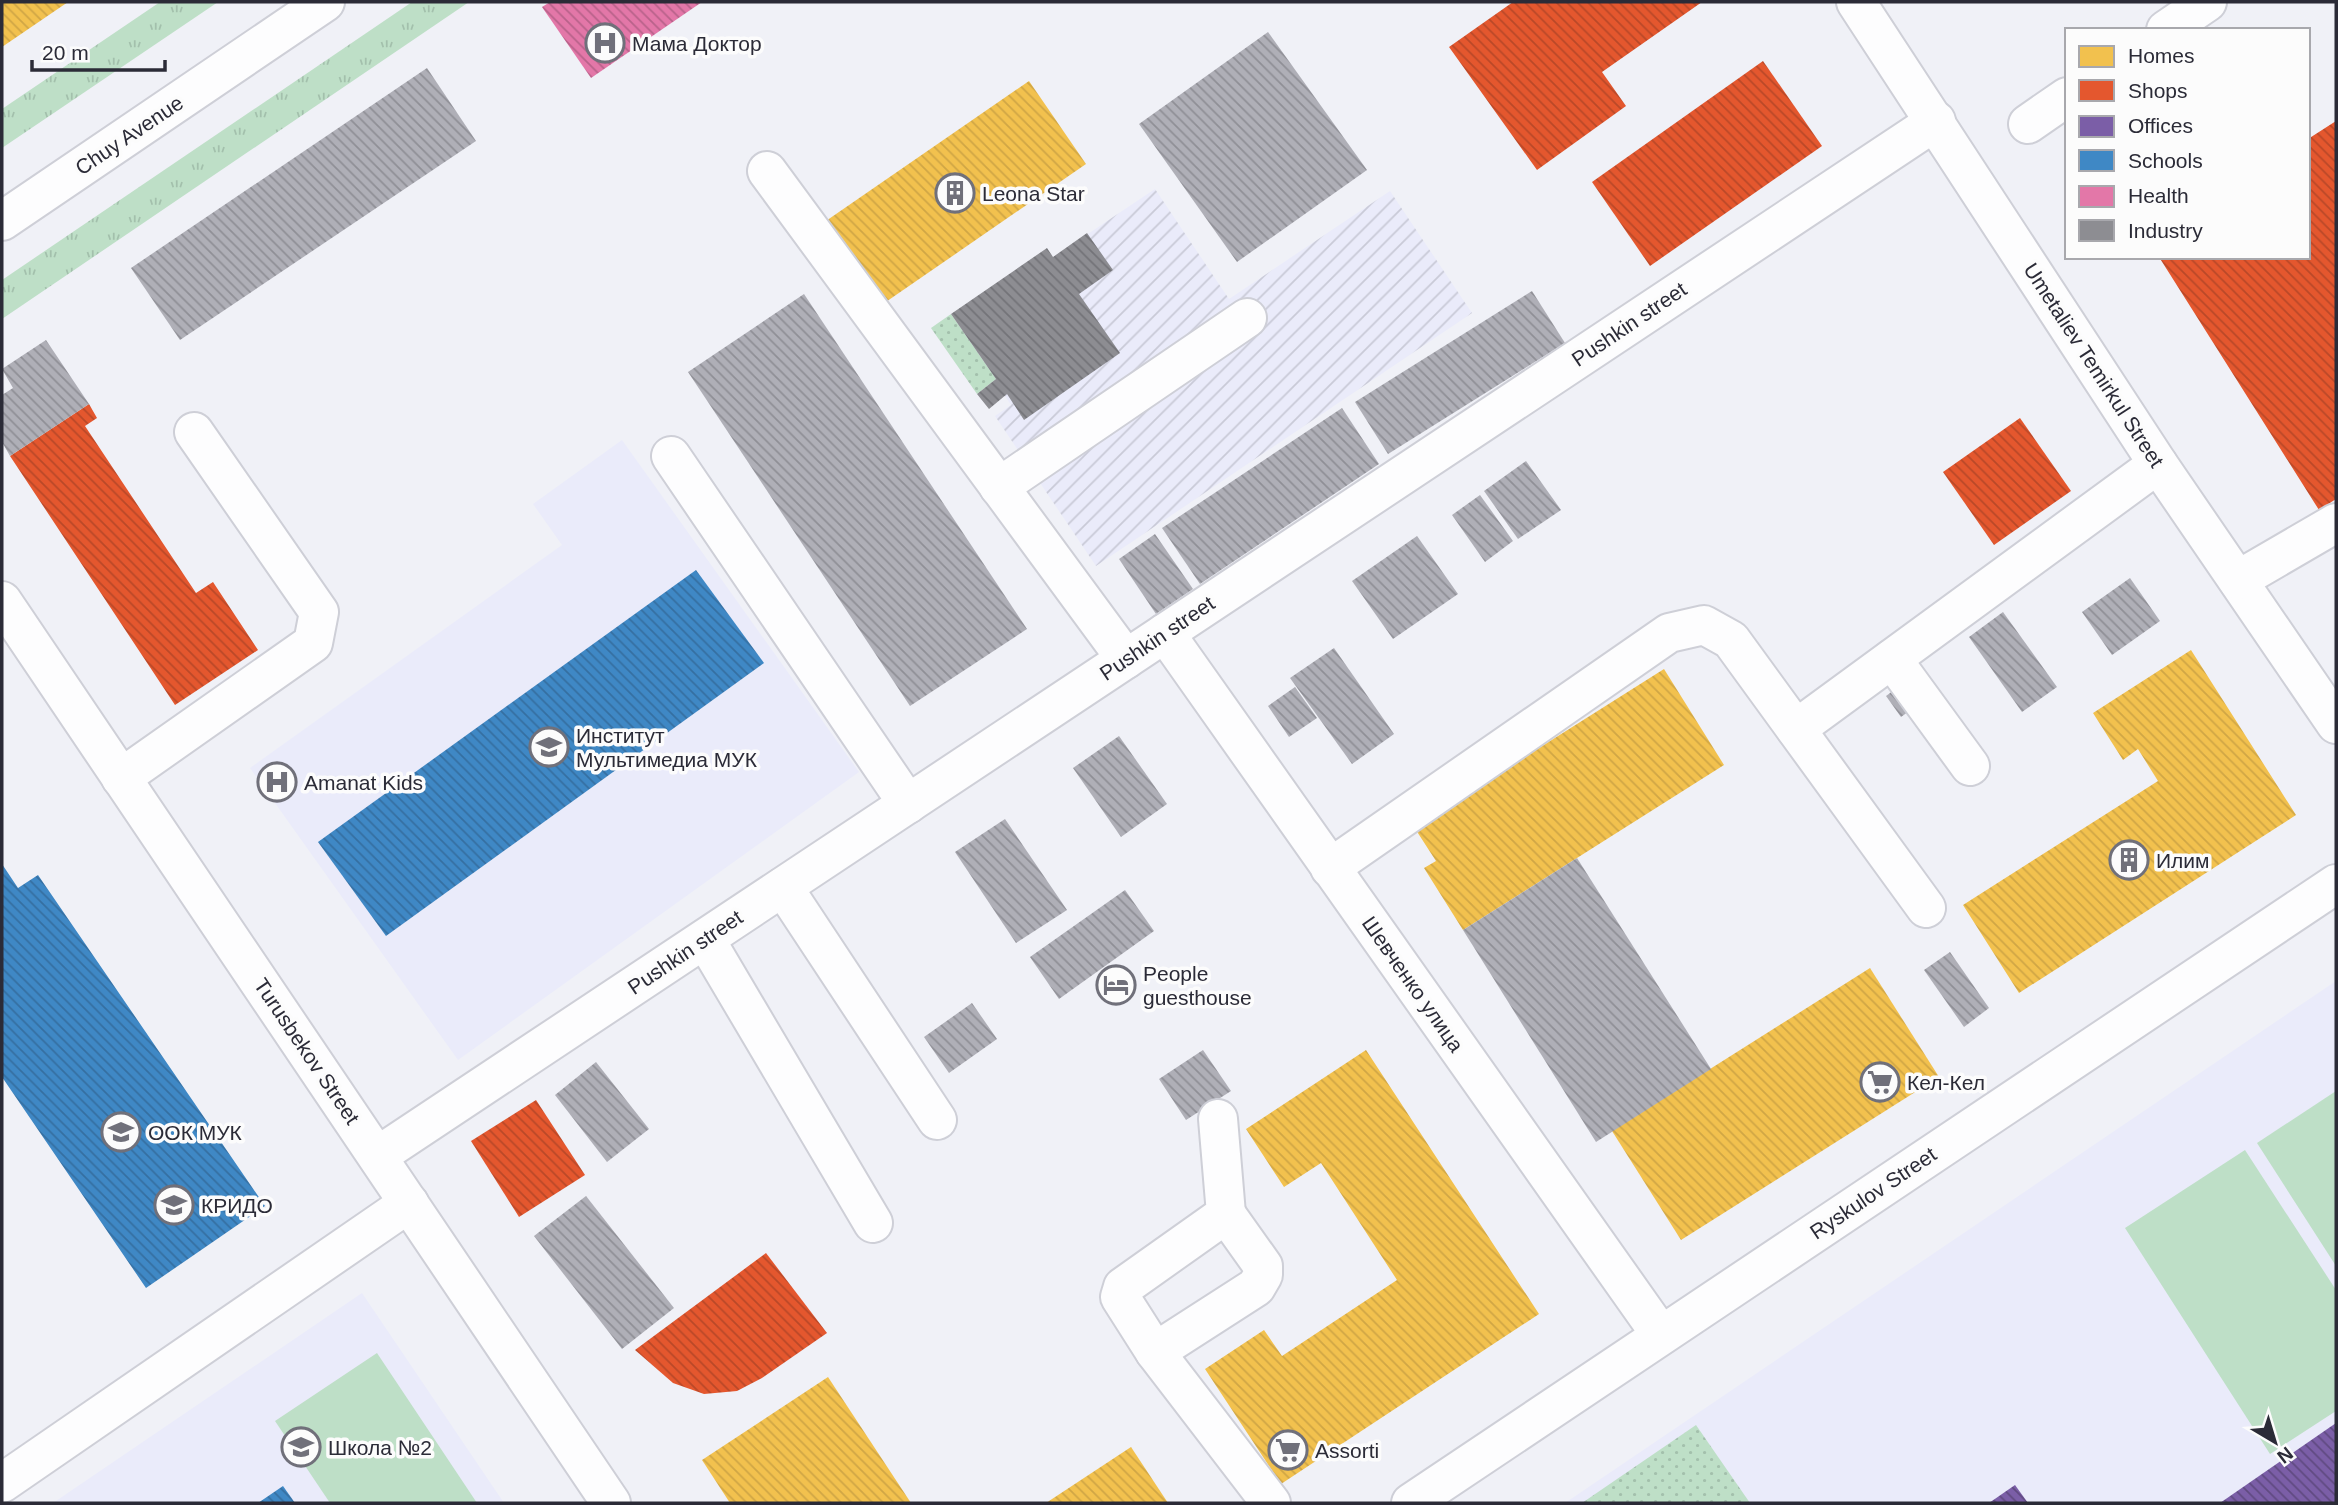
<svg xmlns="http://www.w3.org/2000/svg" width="2338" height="1505" viewBox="0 0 2338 1505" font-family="Helvetica,sans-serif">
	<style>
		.built { fill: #eaebfa }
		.industrial { fill: url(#industrial-furrows) }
		.grass { fill: url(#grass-tufts) }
		.park { fill: url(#park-dots) }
		.pitch { fill: #bedfc7 }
		.homes { fill: url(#homes-back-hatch) }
		.shops { fill: url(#shops-back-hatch) }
		.offices { fill: url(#offices-back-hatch) }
		.schools { fill: url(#schools-back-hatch) }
		.health { fill: url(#health-back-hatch) }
		.industry { fill: url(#industry-back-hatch) }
		.building { fill: url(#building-back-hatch) }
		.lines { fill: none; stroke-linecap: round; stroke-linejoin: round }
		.minor-casing { stroke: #cecfd7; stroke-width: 42 }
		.major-casing { stroke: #cecfd7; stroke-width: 42 }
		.minor { stroke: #fdfdfe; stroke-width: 38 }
		.major { stroke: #fdfdfe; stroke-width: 38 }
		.labels { text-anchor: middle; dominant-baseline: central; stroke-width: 7; stroke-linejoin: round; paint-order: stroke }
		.poi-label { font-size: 21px; fill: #2b2b37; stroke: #fcfcfc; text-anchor: start }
		.street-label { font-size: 21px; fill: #2b2b37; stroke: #fcfcfc }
	</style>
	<defs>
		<pattern id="industrial-furrows" width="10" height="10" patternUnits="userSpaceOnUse" patternTransform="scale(1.75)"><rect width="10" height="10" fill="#eaebfa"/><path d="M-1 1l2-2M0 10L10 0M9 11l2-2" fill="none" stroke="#c9cad7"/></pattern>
		<pattern id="grass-tufts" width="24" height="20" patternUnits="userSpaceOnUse" patternTransform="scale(1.75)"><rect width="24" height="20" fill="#bedfc7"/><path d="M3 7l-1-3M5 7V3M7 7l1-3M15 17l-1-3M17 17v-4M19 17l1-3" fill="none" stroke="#a3c0ac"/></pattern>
		<pattern id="park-dots" width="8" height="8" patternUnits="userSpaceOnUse" patternTransform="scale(1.75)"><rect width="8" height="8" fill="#bedfc7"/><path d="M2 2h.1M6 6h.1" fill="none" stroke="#a3c0ac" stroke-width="1.8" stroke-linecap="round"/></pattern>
		<pattern id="homes-back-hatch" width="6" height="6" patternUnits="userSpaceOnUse" patternTransform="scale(1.75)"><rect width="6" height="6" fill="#f2c14e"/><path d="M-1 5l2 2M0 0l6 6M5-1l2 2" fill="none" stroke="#d0a645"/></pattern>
		<pattern id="shops-back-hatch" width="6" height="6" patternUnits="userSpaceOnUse" patternTransform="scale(1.75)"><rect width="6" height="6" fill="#e4572e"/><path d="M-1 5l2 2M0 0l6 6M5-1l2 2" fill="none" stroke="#b94828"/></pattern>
		<pattern id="offices-back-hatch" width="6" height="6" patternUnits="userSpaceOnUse" patternTransform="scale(1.75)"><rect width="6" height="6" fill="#7b5ea7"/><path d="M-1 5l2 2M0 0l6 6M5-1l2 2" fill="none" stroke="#604a81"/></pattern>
		<pattern id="schools-back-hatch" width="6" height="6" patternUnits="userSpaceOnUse" patternTransform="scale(1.75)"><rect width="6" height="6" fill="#3f88c5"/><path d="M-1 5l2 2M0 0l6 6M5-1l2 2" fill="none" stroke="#356fa1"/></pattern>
		<pattern id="health-back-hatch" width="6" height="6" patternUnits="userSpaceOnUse" patternTransform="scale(1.75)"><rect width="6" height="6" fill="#e377a8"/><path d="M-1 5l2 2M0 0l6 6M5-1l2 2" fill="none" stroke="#b8628a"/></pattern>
		<pattern id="industry-back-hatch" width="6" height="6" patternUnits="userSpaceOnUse" patternTransform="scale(1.75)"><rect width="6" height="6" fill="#8d8d92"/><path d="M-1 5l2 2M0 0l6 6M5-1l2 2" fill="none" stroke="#737378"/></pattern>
		<pattern id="building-back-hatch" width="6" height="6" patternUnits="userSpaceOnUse" patternTransform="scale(1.75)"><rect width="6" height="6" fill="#afafb7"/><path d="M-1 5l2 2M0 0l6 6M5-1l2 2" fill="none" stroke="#8f8f96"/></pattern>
	</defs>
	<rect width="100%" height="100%" fill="#f0f1f7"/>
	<!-- built -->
	<g class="built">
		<path d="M 622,440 L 859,772 L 458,1060 L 250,768 L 562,545 L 533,504 Z"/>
		<path d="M 2336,981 L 2336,1503 L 1565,1503 Z"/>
		<path d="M 362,1293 L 504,1503 L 53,1503 Z"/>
	</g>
	<!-- industrial -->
	<path class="industrial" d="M 1155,189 L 1229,299 L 1390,191 L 1472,313 L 1096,566 L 995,416 L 1011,405 L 956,322 Z"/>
	<!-- grass -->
	<g class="grass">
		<path d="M 160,2 L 218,2 L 2,148 L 2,109 Z"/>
		<path d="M 412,2 L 469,2 L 2,319 L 2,280 Z"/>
	</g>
	<!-- park -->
	<g class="park">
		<path d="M 951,314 L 996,379 L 977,394 L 931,328 Z"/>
		<path d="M 1696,1425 L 1750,1503 L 1582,1503 Z"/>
	</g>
	<!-- pitch -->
	<g class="pitch">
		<path d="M 2336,1091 L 2336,1266 L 2257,1143 Z"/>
		<path d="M 2245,1150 L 2336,1290 L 2336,1411 L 2270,1454 L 2125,1228 Z"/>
		<path d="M 377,1353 L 477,1503 L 330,1503 L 275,1421 Z"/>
	</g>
	<!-- homes -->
	<g class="homes">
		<path d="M 2,2 L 68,2 L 2,47 Z"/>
		<path d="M 1029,81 L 1086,164 L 880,306 L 823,223 Z"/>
		<path d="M 2191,650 L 2296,815 L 2019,993 L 1963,905 L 2158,781 L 2138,749 L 2123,760 L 2093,713 Z"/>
		<path d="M 1664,669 L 1724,765 L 1463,930 L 1424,868 L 1436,861 L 1414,827 Z"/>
		<path d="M 1870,968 L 1939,1077 L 1681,1240 L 1612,1131 Z"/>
		<path d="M 1366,1050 L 1539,1314 L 1281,1484 L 1205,1369 L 1264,1330 L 1282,1356 L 1397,1280 L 1321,1163 L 1284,1187 L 1246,1129 Z"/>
		<path d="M 828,1377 L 911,1503 L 730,1503 L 702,1460 Z"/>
		<path d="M 1131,1447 L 1168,1503 L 1046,1503 Z"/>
	</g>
	<!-- shops -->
	<g class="shops">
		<path d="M 1513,2 L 1702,2 L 1602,72 L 1626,106 L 1537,170 L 1449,47 Z"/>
		<path d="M 1763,61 L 1822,146 L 1650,266 L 1592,182 Z"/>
		<path d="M 2336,121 L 2336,499 L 2319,510 L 2159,257 L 2308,257 L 2308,139 Z"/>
		<path d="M 89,404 L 97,418 L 85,426 L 196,593 L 213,582 L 258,650 L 175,705 L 10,456 Z"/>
		<path d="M 2020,418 L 2071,491 L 1994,545 L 1943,472 Z"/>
		<path d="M 536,1100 L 585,1175 L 519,1217 L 471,1141 Z"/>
		<path d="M 766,1253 L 827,1333 L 762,1378 L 737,1391 L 704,1394 L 673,1383 L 635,1350 Z"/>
	</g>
	<!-- offices -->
	<g class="offices">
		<path d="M 2336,1423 L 2336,1503 L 2220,1503 Z"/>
		<path d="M 2015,1485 L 2028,1503 L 1989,1503 Z"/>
	</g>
	<!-- schools -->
	<g class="schools">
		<path d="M 696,570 L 764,663 L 386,936 L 318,842 Z"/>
		<path d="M 2,864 L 18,888 L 38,875 L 265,1206 L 146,1288 L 2,1077 Z"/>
		<path d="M 283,1486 L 295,1503 L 258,1503 Z"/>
	</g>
	<!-- health -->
	<path class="health" d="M 550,2 L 702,2 L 591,78 L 542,7 Z"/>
	<!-- industry -->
	<path class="industry" d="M 1087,233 L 1113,270 L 1079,294 L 1120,353 L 1024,420 L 1007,394 L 989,409 L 977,394 L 996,379 L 951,314 L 1047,248 L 1053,257 Z"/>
	<!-- building -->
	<g class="building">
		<path d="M 1268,32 L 1367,170 L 1237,262 L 1139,124 Z"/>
		<path d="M 427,68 L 476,141 L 180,340 L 131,268 Z"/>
		<path d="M 1532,291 L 1565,343 L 1388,454 L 1355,402 Z"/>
		<path d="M 804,294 L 1027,629 L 910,706 L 688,372 Z"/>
		<path d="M 46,340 L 89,404 L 10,456 L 2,442 L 2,395 L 13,388 L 2,369 Z"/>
		<path d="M 1342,408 L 1379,464 L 1200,584 L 1162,528 Z"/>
		<path d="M 1526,461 L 1561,510 L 1518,539 L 1484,491 Z"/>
		<path d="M 1480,495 L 1513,541 L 1485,562 L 1452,515 Z"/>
		<path d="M 1155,534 L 1193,589 L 1156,614 L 1119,559 Z"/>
		<path d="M 1417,536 L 1458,594 L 1393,639 L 1352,581 Z"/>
		<path d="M 2130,578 L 2160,621 L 2112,655 L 2082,612 Z"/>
		<path d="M 2003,612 L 2057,687 L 2022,712 L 1969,637 Z"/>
		<path d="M 1334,648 L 1394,734 L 1352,764 L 1290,678 Z"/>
		<path d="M 1901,685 L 1916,706 L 1901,717 L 1886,696 Z"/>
		<path d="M 1295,687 L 1317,718 L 1289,737 L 1268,706 Z"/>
		<path d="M 1119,736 L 1167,804 L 1121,837 L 1073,768 Z"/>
		<path d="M 1005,819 L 1067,910 L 1016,943 L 955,852 Z"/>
		<path d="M 1577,858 L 1711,1069 L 1596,1142 L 1463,930 Z"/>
		<path d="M 1125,890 L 1154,931 L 1059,999 L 1030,957 Z"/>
		<path d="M 1950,952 L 1989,1008 L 1964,1027 L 1924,970 Z"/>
		<path d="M 972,1003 L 997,1039 L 949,1073 L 924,1037 Z"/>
		<path d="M 1203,1050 L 1231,1091 L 1186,1120 L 1159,1079 Z"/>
		<path d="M 596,1062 L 649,1129 L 607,1162 L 555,1095 Z"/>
		<path d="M 586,1196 L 674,1308 L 622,1349 L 534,1236 Z"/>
	</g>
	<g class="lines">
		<!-- minor casing -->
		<g class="minor-casing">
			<g id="minor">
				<path d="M 1856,2 L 2158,464 L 2336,724"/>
				<path d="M 2166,30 L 2207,2"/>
				<path d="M 2028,124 L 2067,97"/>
				<path d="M 767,171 L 1126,659"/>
				<path d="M 671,456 L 908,804"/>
				<path d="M 999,487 L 1247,318"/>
				<path d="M 2238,580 L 2336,523"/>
				<path d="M 2,601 L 611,1503"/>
				<path d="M 1165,633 L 1661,1335"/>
				<path d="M 1892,659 L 1970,766"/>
				<path d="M 1796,729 L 2158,464"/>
				<path d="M 121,778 L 313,643 L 319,612 L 194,432"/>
				<path d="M 1330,868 L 1669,633 L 1704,625 L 1731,640 L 1926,908"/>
				<path d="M 783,887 L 937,1120"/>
				<path d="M 705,939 L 873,1223"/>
				<path d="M 1218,1119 L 1226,1214 L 1123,1287 L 1120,1297 L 1155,1352 L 1271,1503"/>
				<path d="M 379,1155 L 1936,121"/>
				<path d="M 1155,1352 L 1256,1287 L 1263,1275 L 1263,1266 L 1226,1214"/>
				<path d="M 2,1483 L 409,1203"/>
				<path d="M 1411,1503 L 2336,884"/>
			</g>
		</g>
		<!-- major casing -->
		<g class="major-casing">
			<path id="major" d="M 2,221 L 325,2"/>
		</g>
		<!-- minor -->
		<use href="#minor" class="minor"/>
		<!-- major -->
		<use href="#major" class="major"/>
	</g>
	<!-- icons -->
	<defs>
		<g id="hospital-ring" transform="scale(2.0125)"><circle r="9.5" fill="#fcfcfc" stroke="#70707a" stroke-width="1.5"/><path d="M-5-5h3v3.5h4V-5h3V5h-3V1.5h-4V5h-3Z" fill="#70707a"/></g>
		<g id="building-ring" transform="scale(2.0125)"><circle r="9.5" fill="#fcfcfc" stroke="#70707a" stroke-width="1.5"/><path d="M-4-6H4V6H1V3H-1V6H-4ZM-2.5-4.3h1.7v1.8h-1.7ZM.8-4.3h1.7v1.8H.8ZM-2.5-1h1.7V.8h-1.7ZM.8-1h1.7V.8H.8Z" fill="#70707a"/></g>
		<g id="university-ring" transform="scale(2.0125)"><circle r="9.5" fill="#fcfcfc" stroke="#70707a" stroke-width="1.5"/><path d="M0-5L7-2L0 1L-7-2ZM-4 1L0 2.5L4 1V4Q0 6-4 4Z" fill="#70707a"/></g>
		<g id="hotel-ring" transform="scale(2.0125)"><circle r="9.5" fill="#fcfcfc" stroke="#70707a" stroke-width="1.5"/><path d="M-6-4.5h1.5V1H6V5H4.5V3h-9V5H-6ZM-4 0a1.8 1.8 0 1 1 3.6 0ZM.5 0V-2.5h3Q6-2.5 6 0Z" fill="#70707a"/></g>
		<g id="supermarket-ring" transform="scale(2.0125)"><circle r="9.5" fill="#fcfcfc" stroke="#70707a" stroke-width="1.5"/><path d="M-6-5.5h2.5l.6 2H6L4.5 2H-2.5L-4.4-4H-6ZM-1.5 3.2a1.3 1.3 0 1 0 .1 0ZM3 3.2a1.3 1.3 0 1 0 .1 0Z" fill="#70707a"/></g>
		<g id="school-ring" transform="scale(2.0125)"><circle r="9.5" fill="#fcfcfc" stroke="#70707a" stroke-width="1.5"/><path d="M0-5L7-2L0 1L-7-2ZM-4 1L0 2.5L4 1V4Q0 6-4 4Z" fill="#70707a"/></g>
	</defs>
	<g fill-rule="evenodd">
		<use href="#hospital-ring" x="605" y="43"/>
		<use href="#building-ring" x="955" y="193"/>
		<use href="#university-ring" x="549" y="747"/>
		<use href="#hospital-ring" x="277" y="782"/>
		<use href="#building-ring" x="2129" y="860"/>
		<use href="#hotel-ring" x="1116" y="985"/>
		<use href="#supermarket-ring" x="1880" y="1082"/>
		<use href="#university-ring" x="121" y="1132"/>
		<use href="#university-ring" x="174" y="1205"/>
		<use href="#school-ring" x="301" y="1447"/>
		<use href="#supermarket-ring" x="1288" y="1450"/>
	</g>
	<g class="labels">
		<!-- poi labels -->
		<g class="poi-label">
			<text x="632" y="43">Мама Доктор</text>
			<text x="982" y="193">Leona Star</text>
			<text x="576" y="735">Институт<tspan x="576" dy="24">Мультимедиа МУК</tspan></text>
			<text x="304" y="782">Amanat Kids</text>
			<text x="2156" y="860">Илим</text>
			<text x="1143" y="973">People<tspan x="1143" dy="24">guesthouse</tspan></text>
			<text x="1907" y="1082">Кел-Кел</text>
			<text x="148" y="1132">ООК МУК</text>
			<text x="201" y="1205">КРИДО</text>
			<text x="328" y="1447">Школа №2</text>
			<text x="1315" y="1450">Assorti</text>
		</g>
		<!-- street labels -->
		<g class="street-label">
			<text transform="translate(129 135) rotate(-34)">Chuy Avenue</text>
			<text transform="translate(1629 324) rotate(-34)">Pushkin street</text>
			<text transform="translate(2094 365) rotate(57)">Umetaliev Temirkul Street</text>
			<text transform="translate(1157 638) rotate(-34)">Pushkin street</text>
			<text transform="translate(685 952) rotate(-34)">Pushkin street</text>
			<text transform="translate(1413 984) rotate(55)">Шевченко улица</text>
			<text transform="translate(307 1051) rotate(56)">Turusbekov Street</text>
			<text transform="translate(1873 1193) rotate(-34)">Ryskulov Street</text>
		</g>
	</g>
	<!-- border -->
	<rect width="2338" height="1505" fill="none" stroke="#2b2b37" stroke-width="7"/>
	<!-- legend -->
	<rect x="2065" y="28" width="245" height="231" fill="#fcfcfc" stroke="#a8a8ad" stroke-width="2"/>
	<rect x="2079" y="46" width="35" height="21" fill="#f2c14e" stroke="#a8a8ad" stroke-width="2"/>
	<text x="2128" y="63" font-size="21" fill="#2b2b37">Homes</text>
	<rect x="2079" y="80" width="35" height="21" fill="#e4572e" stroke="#a8a8ad" stroke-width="2"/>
	<text x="2128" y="98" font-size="21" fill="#2b2b37">Shops</text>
	<rect x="2079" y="116" width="35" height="21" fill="#7b5ea7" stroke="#a8a8ad" stroke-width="2"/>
	<text x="2128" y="133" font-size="21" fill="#2b2b37">Offices</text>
	<rect x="2079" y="150" width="35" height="21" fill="#3f88c5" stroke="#a8a8ad" stroke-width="2"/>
	<text x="2128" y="168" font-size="21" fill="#2b2b37">Schools</text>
	<rect x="2079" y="186" width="35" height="21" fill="#e377a8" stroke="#a8a8ad" stroke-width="2"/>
	<text x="2128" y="203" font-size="21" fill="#2b2b37">Health</text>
	<rect x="2079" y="220" width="35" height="21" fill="#8d8d92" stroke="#a8a8ad" stroke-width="2"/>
	<text x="2128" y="238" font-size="21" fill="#2b2b37">Industry</text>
	<!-- north arrow -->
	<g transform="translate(2275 1442) rotate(142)" stroke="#fcfcfc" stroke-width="5" paint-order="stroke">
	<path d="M0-5L12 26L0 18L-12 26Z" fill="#2b2b37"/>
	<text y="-10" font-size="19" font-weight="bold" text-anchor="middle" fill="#2b2b37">N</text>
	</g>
	<!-- scale -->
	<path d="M32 60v10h133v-10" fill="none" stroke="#2b2b37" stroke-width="3.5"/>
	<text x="42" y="60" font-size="21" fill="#2b2b37" stroke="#fcfcfc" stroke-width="5" paint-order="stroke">20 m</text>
</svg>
